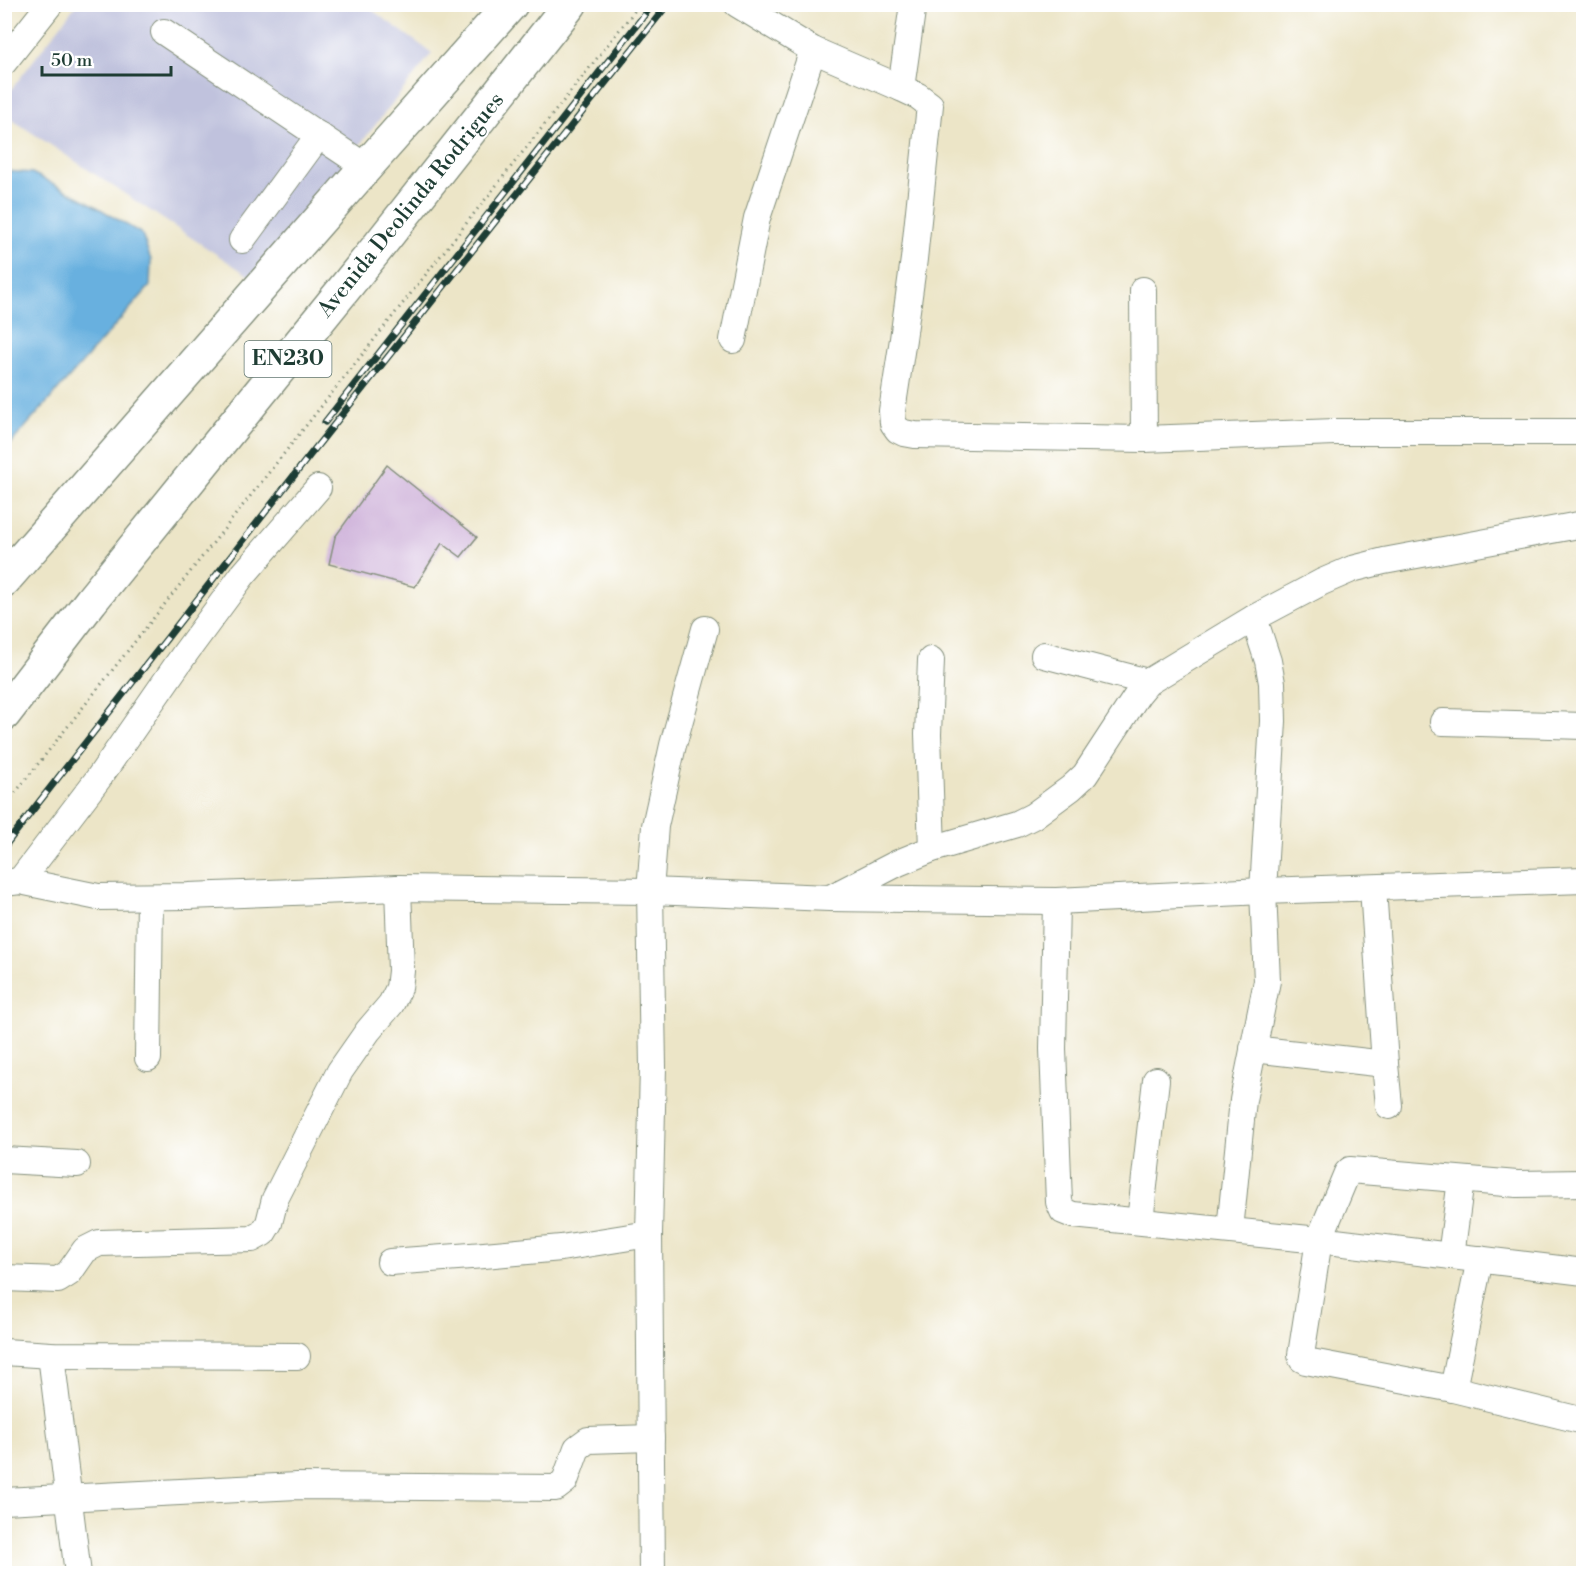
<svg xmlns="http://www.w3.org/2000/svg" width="1588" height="1578" viewBox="0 0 1588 1578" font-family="'Libre Bodoni',serif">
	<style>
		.industrial { fill: #c0c2dd }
		.water { fill: #68b0df; stroke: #44768a; stroke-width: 1.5 }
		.building { fill: #d0b5db }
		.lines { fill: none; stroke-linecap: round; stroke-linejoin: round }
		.minor-casing { stroke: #86917e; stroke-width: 28 }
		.highway-casing { stroke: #86917e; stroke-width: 36 }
		.path { stroke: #86917e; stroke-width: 3; stroke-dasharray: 1.5 4.5; stroke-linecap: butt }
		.minor { stroke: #fff; stroke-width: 26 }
		.highway { stroke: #fff; stroke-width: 33 }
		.rail-casing { stroke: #1f3d34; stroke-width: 7 }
		.rail { stroke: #fff; stroke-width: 4.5; stroke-dasharray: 14; stroke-linecap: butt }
		.labels { text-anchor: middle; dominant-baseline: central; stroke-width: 4.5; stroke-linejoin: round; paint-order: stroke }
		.shield { fill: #fff; stroke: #627771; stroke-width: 1.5 }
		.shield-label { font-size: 21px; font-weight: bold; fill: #1f3d34 }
		.street-label { font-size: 22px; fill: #1f3d34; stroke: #fff }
	</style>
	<rect width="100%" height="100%" fill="#fff"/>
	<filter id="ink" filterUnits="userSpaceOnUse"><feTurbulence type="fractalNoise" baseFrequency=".0167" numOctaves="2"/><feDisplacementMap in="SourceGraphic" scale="12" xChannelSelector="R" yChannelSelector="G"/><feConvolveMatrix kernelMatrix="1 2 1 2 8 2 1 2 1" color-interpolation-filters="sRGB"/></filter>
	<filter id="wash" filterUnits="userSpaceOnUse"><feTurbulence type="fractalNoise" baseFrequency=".008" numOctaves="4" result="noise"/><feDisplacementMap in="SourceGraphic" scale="24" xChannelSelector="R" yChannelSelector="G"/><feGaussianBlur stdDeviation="1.35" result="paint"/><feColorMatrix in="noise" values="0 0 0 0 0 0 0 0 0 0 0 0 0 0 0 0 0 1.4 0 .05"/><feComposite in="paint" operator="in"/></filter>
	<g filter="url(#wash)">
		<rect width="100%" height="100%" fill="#ece5c7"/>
		<!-- industrial -->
		<path class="industrial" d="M 76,5 L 365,5 L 432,53 L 254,279 L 5,115 L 4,99 Z"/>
		<!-- water -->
		<path class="water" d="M 5,171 L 32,173 L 87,201 L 142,234 L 151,260 L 150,286 L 5,450 Z"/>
		<g id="blocks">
			<!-- building -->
			<path class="building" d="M 387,465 L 477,537 L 461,557 L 442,543 L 415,587 L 329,564 L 335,537 Z"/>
		</g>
	</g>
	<g filter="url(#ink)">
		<use href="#blocks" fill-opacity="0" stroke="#86917e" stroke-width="1.5"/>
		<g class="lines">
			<!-- minor casing -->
			<g class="minor-casing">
				<g id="minor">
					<path d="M 737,4 L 813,50 L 901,88"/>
					<path d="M 913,4 L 901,88 L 918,96 L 930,105 L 914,259 L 903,339 L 892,411 L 893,423 L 898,430 L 904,433 L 915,435 L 1144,439 L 1335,432 L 1584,432"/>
					<path d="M 164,32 L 366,167"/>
					<path d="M 4,62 L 50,4"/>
					<path d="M 242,240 L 319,135"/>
					<path d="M 1143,290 L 1144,439"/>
					<path d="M 733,340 L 757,218 L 813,50"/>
					<path d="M 1044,655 L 1148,682"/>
					<path d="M 931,660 L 928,734 L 932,849"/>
					<path d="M 1443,722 L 1584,726"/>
					<path d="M 20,881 L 98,779 L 186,652 L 242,576 L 318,488"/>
					<path d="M 4,883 L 20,881 L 98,897 L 188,896 L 398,888 L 650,891 L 829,898 L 1056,901 L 1263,891 L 1584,880"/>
					<path d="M 1373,888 L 1385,1064 L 1389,1106"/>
					<path d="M 834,896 L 898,863 L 932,849 L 1017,824 L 1033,816 L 1071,788 L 1085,775 L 1138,694 L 1148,682 L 1254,618 L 1322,582 L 1352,569 L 1384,561 L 1584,524"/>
					<path d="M 1056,901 L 1053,1049 L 1059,1202 L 1063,1211 L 1073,1215 L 1319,1240 L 1584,1272"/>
					<path d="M 1253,1049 L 1385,1064"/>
					<path d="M 148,1058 L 150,897"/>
					<path d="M 4,1160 L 77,1164"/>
					<path d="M 1584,1183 L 1517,1184 L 1350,1170 L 1347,1173 L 1319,1240 L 1301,1355 L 1302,1359 L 1306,1361 L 1453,1389 L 1584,1421"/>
					<path d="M 1140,1221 L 1156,1080"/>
					<path d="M 1230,1230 L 1243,1100 L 1267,981 L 1263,891 L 1273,721 L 1272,683 L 1268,661 L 1254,618"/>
					<path d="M 1451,1256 L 1461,1180"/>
					<path d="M 390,1262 L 484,1255 L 561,1248 L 649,1234"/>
					<path d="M 4,1278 L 58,1280 L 69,1273 L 85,1250 L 99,1243 L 252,1239 L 263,1233 L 269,1223 L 275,1199 L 340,1071 L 368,1031 L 391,1004 L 399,988 L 401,971 L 398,888"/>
					<path d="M 4,1352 L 51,1355 L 297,1356"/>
					<path d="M 51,1355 L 78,1574"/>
					<path d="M 1453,1389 L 1480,1259"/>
					<path d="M 4,1501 L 297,1486 L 556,1488 L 565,1481 L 577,1448 L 588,1440 L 651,1438"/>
					<path d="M 652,1574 L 649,1234 L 653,1067 L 650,891 L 655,826 L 673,745 L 705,629"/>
				</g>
			</g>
			<!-- highway casing -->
			<g class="highway-casing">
				<g id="highway">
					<path d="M 4,580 L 366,167 L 511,4"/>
					<path d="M 4,714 L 91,601 L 374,252 L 570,4"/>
				</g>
			</g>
			<!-- path -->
			<path class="path" d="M 4,807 L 640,4"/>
			<!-- minor -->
			<use href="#minor" class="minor"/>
			<!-- highway -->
			<use href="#highway" class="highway"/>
			<!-- rail casing -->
			<g class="rail-casing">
				<g id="rail">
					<path d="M 325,422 L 653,4"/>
					<path d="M 4,847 L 310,455 L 668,4"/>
				</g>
			</g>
			<!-- rail -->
			<use href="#rail" class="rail"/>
		</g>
	</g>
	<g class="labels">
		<!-- shield labels -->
		<rect class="shield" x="244.5" y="341" width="87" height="36" rx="4.5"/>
		<g class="shield-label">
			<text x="288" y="359">EN230</text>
		</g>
		<!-- street labels -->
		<g class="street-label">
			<text transform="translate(411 205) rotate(-51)">Avenida Deolinda Rodrigues</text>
		</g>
	</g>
	<!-- margin -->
	<rect width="1588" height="1578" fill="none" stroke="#fff" stroke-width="24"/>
	<!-- scale -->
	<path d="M42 66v9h129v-9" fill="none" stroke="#1f3d34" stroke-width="3"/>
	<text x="51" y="66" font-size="18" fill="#1f3d34" stroke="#ffffff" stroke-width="4.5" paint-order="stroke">50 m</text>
</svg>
